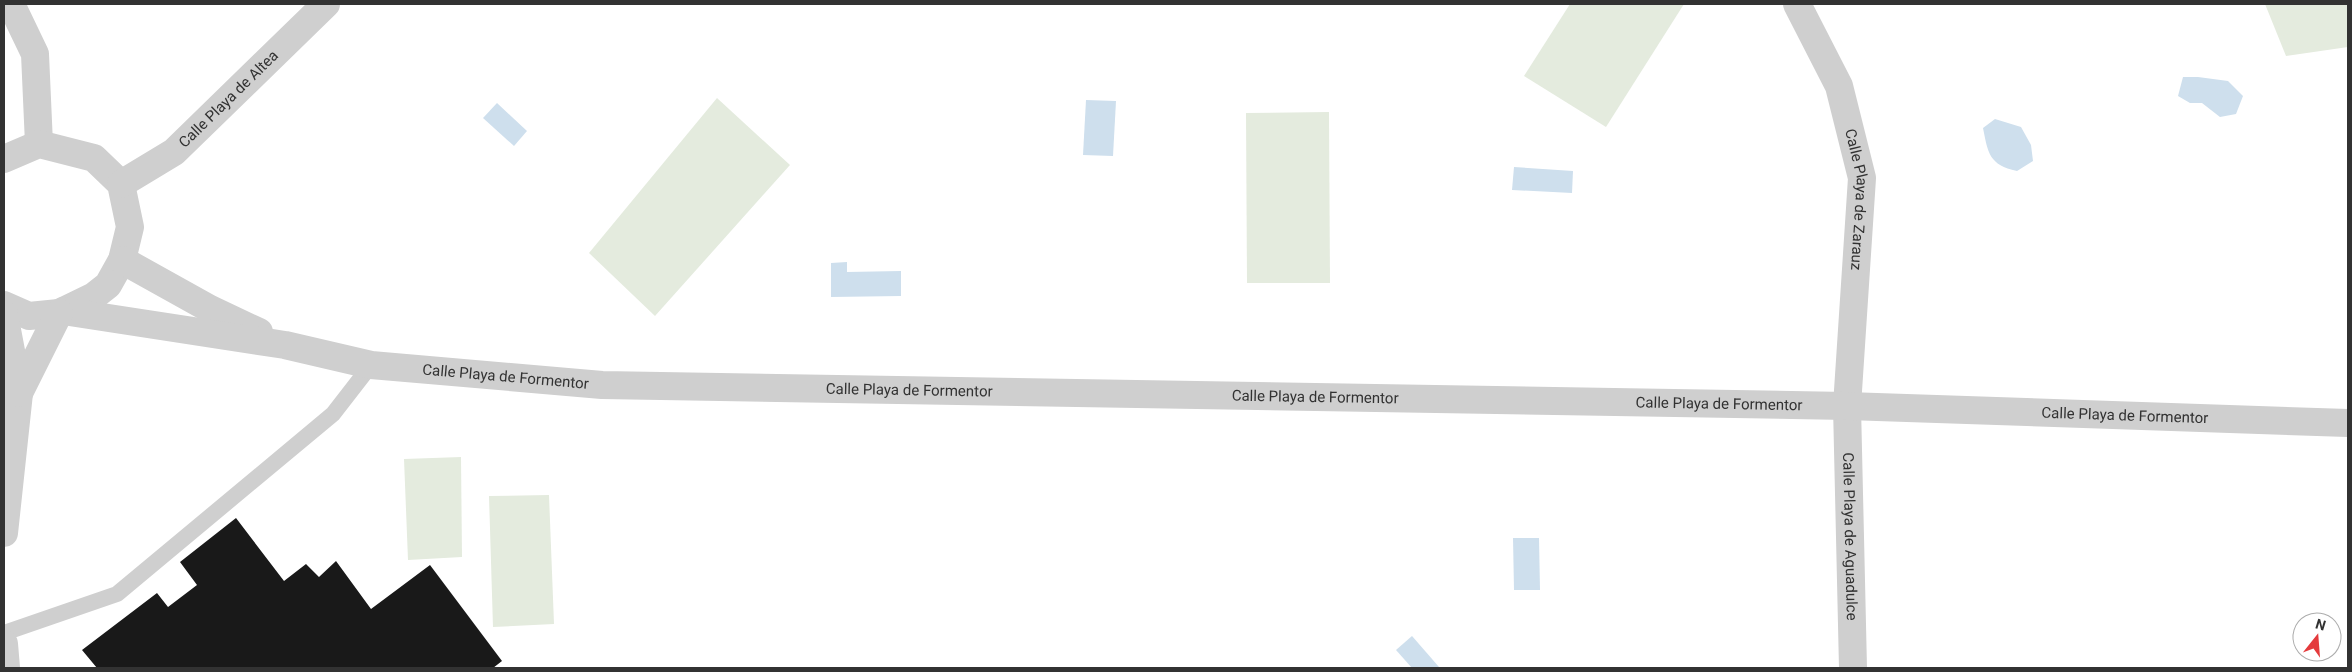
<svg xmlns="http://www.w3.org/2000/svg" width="2352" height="672" viewBox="0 0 2352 672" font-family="Roboto,sans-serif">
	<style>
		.green { fill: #e4ebde }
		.water { fill: #cedfed }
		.building { fill: #191919 }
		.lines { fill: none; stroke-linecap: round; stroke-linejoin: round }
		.service { stroke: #cfcfcf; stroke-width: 16 }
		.minor { stroke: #cfcfcf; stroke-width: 28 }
		.labels { text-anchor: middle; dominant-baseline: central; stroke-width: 5; stroke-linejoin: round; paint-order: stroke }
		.street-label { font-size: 15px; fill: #323232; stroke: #fff }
	</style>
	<rect width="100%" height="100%" fill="#fff"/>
	<!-- green -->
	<g class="green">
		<path d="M 1570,4 L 1684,4 L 1606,127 L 1524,76 Z"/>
		<path d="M 2265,4 L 2348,4 L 2348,47 L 2286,56 Z"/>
		<path d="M 717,98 L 790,165 L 655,316 L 589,253 Z"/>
		<path d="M 1329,112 L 1330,283 L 1247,283 L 1246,113 Z"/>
		<path d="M 461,457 L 462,557 L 408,560 L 404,459 Z"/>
		<path d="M 549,495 L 554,624 L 493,627 L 489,496 Z"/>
	</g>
	<!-- water -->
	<g class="water">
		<path d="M 2183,77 L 2198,77 L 2228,81 L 2243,96 L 2236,114 L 2220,117 L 2202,103 L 2190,103 L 2178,96 Z"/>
		<path d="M 1086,100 L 1116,101 L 1113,156 L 1083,155 Z"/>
		<path d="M 497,103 L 527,131 L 514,146 L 483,118 Z"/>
		<path d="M 1995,119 L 2021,127 L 2031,145 L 2033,161 L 2017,171 C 1989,165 1988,153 1983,128 Z"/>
		<path d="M 1514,167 L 1573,171 L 1572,193 L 1512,190 Z"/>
		<path d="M 847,262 L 847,272 L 901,271 L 901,296 L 831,297 L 831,263 Z"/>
		<path d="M 1513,538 L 1539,538 L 1540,590 L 1514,590 Z"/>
		<path d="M 1412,636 L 1439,667 L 1438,668 L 1412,668 L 1396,650 Z"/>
	</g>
	<!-- building -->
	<path class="building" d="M 236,518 L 284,581 L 306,564 L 319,577 L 336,561 L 371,609 L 430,565 L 502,661 L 493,668 L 97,668 L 82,650 L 157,593 L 168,607 L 197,585 L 180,562 Z"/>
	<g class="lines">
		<!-- service -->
		<path class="service" d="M 4,633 L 117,594 L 333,414 L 371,365"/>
		<!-- minor -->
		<g class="minor">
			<path d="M 11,4 L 35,54 L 39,144"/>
			<path id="s1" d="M 1797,4 L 1839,86 L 1862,178 L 1847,406 L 1853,668"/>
			<path d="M 4,159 L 39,144 L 94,158 L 121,184 L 130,227 L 122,260 L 108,285 L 94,296 L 59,313 L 29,316 L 4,305"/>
			<path id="s2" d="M 121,184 L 174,152 L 326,4"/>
			<path d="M 122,260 L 210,309 L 259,332"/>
			<path id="s3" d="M 63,311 L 285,345 L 371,365 L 602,385 L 1847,406 L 2348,423"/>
			<path d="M 4,314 L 19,393 L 4,533"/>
			<path d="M 19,393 L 59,313"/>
			<path d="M 4,644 L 6,668"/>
		</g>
	</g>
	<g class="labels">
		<!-- street labels -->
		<g class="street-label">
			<text stroke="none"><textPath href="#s2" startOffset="138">Calle Playa de Altea</textPath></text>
			<text stroke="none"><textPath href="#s1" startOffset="208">Calle Playa de Zarauz</textPath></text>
			<text stroke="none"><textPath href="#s3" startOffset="448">Calle Playa de Formentor</textPath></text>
			<text stroke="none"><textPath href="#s3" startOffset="852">Calle Playa de Formentor</textPath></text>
			<text stroke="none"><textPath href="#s3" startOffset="1258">Calle Playa de Formentor</textPath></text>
			<text stroke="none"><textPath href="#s3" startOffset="1662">Calle Playa de Formentor</textPath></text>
			<text stroke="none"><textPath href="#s3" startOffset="2068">Calle Playa de Formentor</textPath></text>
			<text stroke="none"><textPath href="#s1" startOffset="546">Calle Playa de Aguadulce</textPath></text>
		</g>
	</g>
	<!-- border -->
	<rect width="2352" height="672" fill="none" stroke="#323232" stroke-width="10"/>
	<!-- north arrow -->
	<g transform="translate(2317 637) rotate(17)"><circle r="24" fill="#ffffff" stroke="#adadad"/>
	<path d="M0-4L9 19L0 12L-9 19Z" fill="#e43a3c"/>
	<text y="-8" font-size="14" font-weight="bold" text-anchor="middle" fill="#323232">N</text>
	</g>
</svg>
